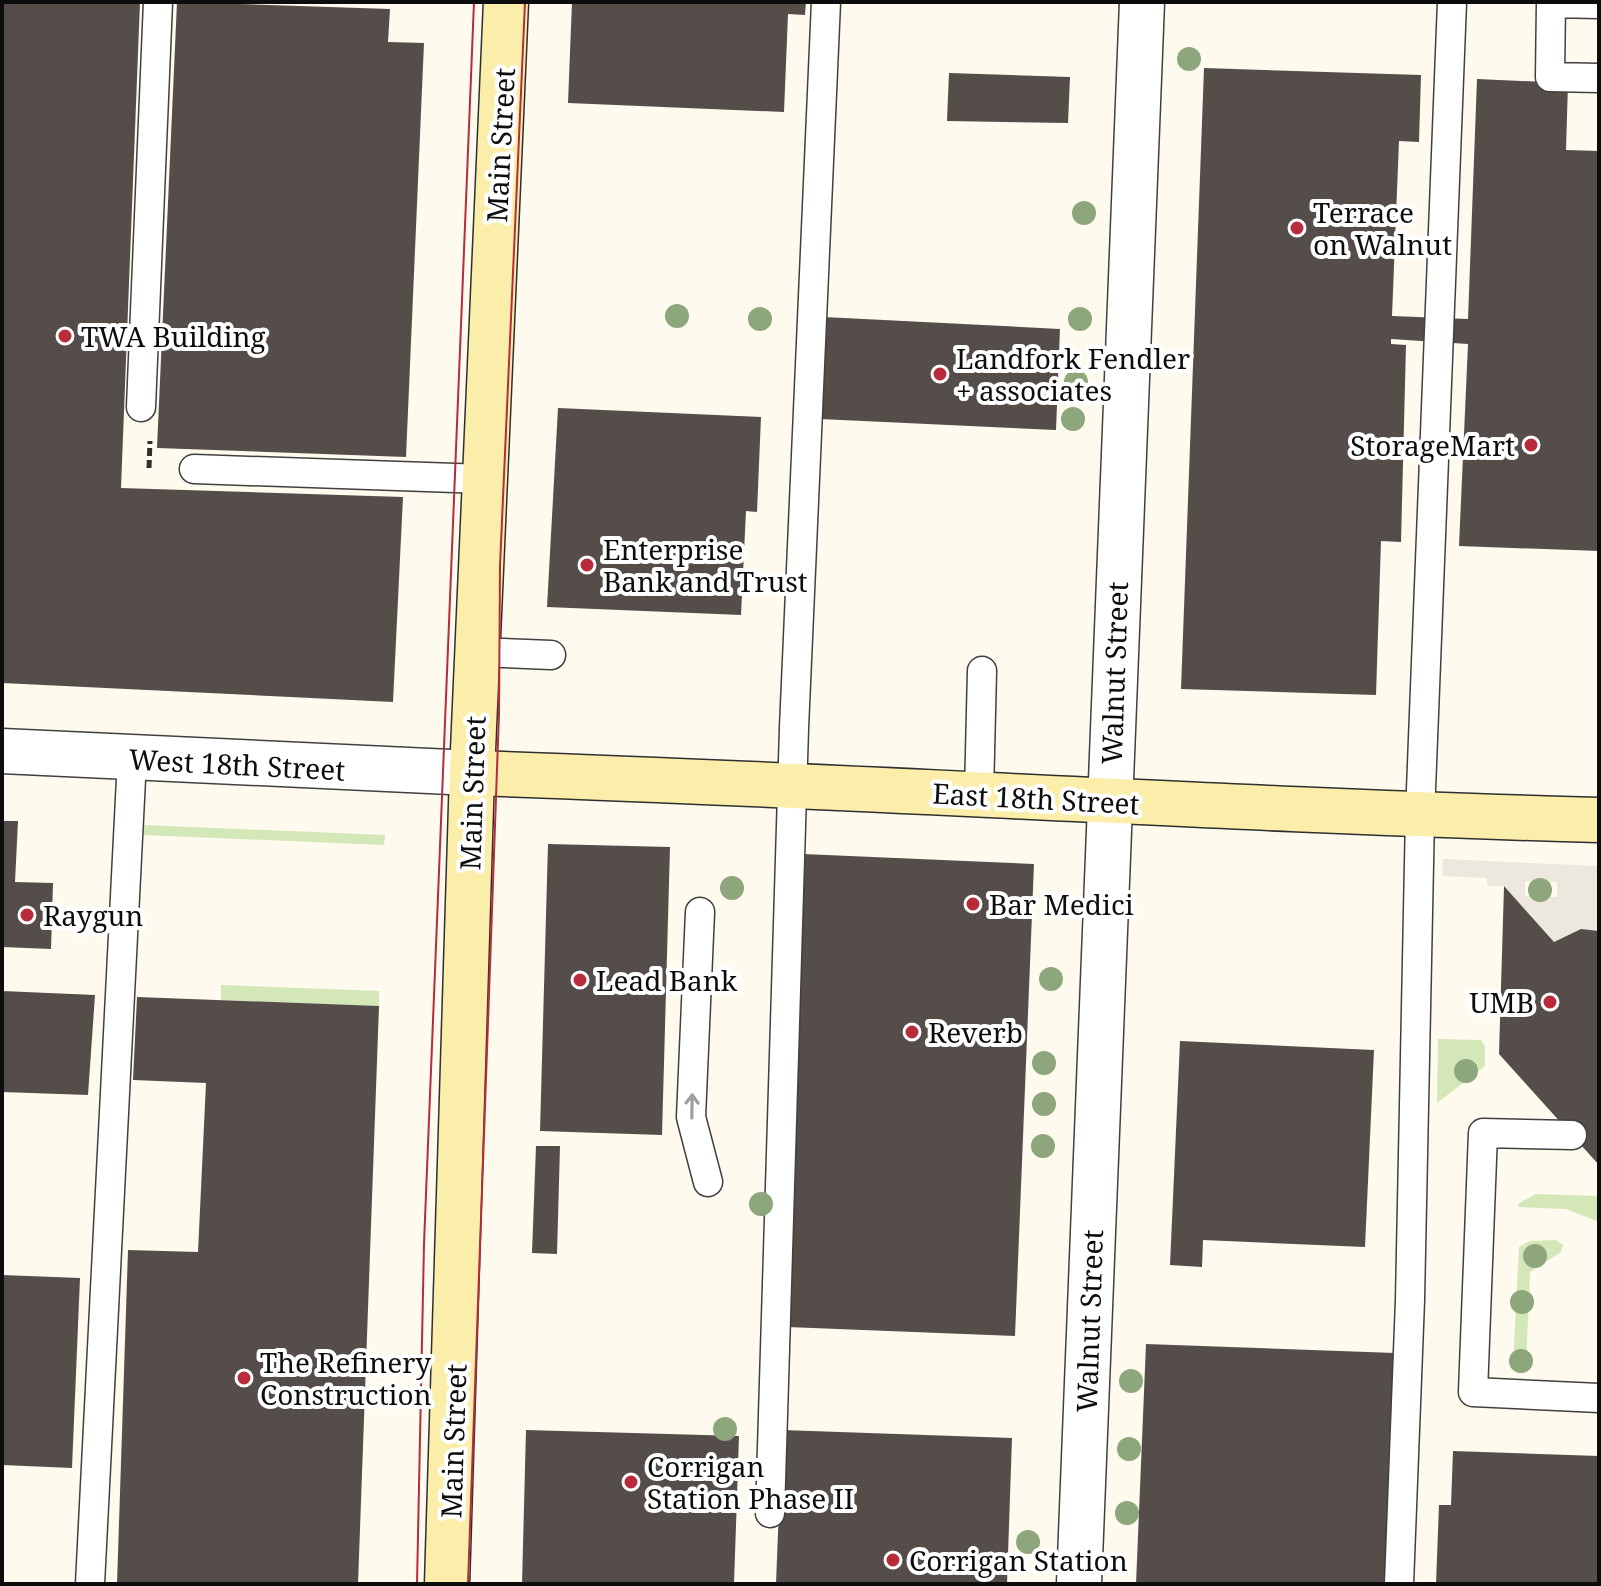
<svg xmlns="http://www.w3.org/2000/svg" width="1601" height="1586" viewBox="0 0 1601 1586" font-family="'Noto Serif',serif">
	<style>
		.green { fill: #d3e7b8 }
		.plaza { fill: #ede8dd; fill-rule: evenodd }
		.building { fill: #554d4a }
		.lines { fill: none; stroke-linecap: round; stroke-linejoin: round }
		.service-casing { stroke: #404040; stroke-width: 31 }
		.minor-casing { stroke: #404040; stroke-width: 47 }
		.secondary-casing { stroke: #2f2f2f; stroke-width: 47 }
		.path { stroke: #2f2f2f; stroke-width: 5; stroke-dasharray: 8 4; stroke-linecap: butt }
		.service { stroke: #fff; stroke-width: 28 }
		.minor { stroke: #fff; stroke-width: 44 }
		.secondary { stroke: #fbeeab; stroke-width: 44 }
		.tram { stroke: #b72b3a; stroke-width: 2 }
		.tree { fill: #8da67c }
		.oneway { stroke: #9e9e9e }
		.poi-dot { fill: #b72b3a; stroke: #fff; stroke-width: 3 }
		.labels { text-anchor: middle; dominant-baseline: central; stroke-width: 8; stroke-linejoin: round; paint-order: stroke }
		.street-label { font-size: 28px; fill: #0d0d0d; stroke: #fff }
		.poi-label { font-size: 28px; fill: #0d0d0d; stroke: #fff; text-anchor: start }
	</style>
	<rect width="100%" height="100%" fill="#fefaed"/>
	<!-- green -->
	<g class="green">
		<path d="M 144,825 L 385,835 L 384,845 L 143,835 Z"/>
		<path d="M 221,985 L 379,991 L 379,1006 L 221,1000 Z"/>
		<path d="M 1438,1039 L 1481,1040 L 1485,1047 L 1485,1066 L 1437,1103 Z"/>
		<path d="M 1536,1194 L 1599,1196 L 1599,1222 L 1566,1209 L 1519,1207 L 1518,1204 Z"/>
		<path d="M 1556,1240 L 1563,1245 L 1561,1252 L 1530,1272 L 1526,1367 L 1513,1367 L 1519,1247 L 1530,1241 Z"/>
	</g>
	<!-- plaza -->
	<path class="plaza" d="M 1443,859 L 1599,866 L 1599,931 L 1581,929 L 1554,942 L 1504,886 L 1487,886 L 1487,878 L 1442,876 ZM 1525,881 L 1557,882 L 1557,897 L 1525,896 Z"/>
	<!-- building -->
	<g class="building">
		<path d="M 2,2 L 140,2 L 121,488 L 403,497 L 393,702 L 2,683 Z"/>
		<path d="M 177,2 L 390,9 L 388,42 L 424,43 L 406,457 L 157,448 Z"/>
		<path d="M 572,2 L 806,2 L 805,15 L 788,14 L 784,112 L 568,103 Z"/>
		<path d="M 1204,68 L 1421,75 L 1419,142 L 1399,141 L 1392,316 L 1468,319 L 1477,79 L 1568,83 L 1566,150 L 1599,151 L 1599,551 L 1459,546 L 1468,344 L 1391,339 L 1391,344 L 1406,345 L 1401,542 L 1381,541 L 1376,695 L 1181,689 Z"/>
		<path d="M 949,73 L 1070,77 L 1068,123 L 947,121 Z"/>
		<path d="M 824,317 L 1060,329 L 1056,430 L 820,419 Z"/>
		<path d="M 558,408 L 761,417 L 757,512 L 746,511 L 741,615 L 547,607 Z"/>
		<path d="M 2,821 L 18,821 L 15,882 L 53,883 L 51,949 L 2,947 Z"/>
		<path d="M 548,844 L 670,847 L 662,1135 L 540,1131 Z"/>
		<path d="M 803,854 L 1034,864 L 1015,1336 L 787,1327 Z"/>
		<path d="M 1504,886 L 1554,942 L 1581,929 L 1599,931 L 1599,1165 L 1499,1054 Z"/>
		<path d="M 2,991 L 95,995 L 88,1095 L 2,1092 Z"/>
		<path d="M 137,997 L 379,1006 L 358,1584 L 117,1584 L 128,1250 L 198,1252 L 206,1083 L 133,1080 Z"/>
		<path d="M 1180,1041 L 1374,1050 L 1365,1247 L 1203,1240 L 1202,1267 L 1170,1265 Z"/>
		<path d="M 536,1146 L 560,1146 L 557,1254 L 532,1253 Z"/>
		<path d="M 2,1275 L 80,1278 L 72,1468 L 2,1465 Z"/>
		<path d="M 1146,1344 L 1395,1353 L 1387,1584 L 1136,1584 Z"/>
		<path d="M 526,1430 L 739,1436 L 734,1584 L 522,1584 Z"/>
		<path d="M 782,1430 L 1012,1438 L 1007,1584 L 776,1584 Z"/>
		<path d="M 1453,1451 L 1599,1456 L 1599,1584 L 1436,1584 L 1439,1505 L 1451,1505 Z"/>
	</g>
	<g class="lines">
		<!-- service casing -->
		<g class="service-casing">
			<g id="service">
				<path d="M 1599,4 L 1551,3 L 1550,77 L 1599,78"/>
				<path d="M 141,407 L 158,2"/>
				<path d="M 194,469 L 484,479"/>
				<path d="M 477,652 L 551,655"/>
				<path d="M 979,793 L 982,671"/>
				<path d="M 700,912 L 691,1117 L 708,1182"/>
				<path d="M 1572,1135 L 1483,1133 L 1473,1392 L 1599,1398"/>
				<path d="M 770,1513 L 794,728 L 826,2"/>
				<path d="M 90,1584 L 132,759"/>
				<path d="M 1399,1584 L 1410,1300 L 1420,815 L 1452,2"/>
			</g>
		</g>
		<!-- minor casing -->
		<g class="minor-casing">
			<g id="minor">
				<path d="M 2,751 L 472,773"/>
				<path d="M 1079,1584 L 1142,2"/>
			</g>
		</g>
		<!-- secondary casing -->
		<g class="secondary-casing">
			<g id="secondary">
				<path d="M 472,773 C 848,785 1223,810 1599,820"/>
				<path d="M 447,1584 L 472,773 L 506,2"/>
			</g>
		</g>
		<!-- path -->
		<path class="path" d="M 149,468 L 150,441"/>
		<!-- service -->
		<use href="#service" class="service"/>
		<!-- minor -->
		<use href="#minor" class="minor"/>
		<!-- secondary -->
		<use href="#secondary" class="secondary"/>
		<!-- tram -->
		<g class="tram">
			<path d="M 417,1584 L 424,1244 L 474,2"/>
			<path d="M 468,1584 L 499,713 L 500,566 L 525,2"/>
		</g>
	</g>
	<!-- trees -->
	<g class="tree">
		<circle cx="1189" cy="59" r="12"/>
		<circle cx="1084" cy="213" r="12"/>
		<circle cx="677" cy="316" r="12"/>
		<circle cx="760" cy="319" r="12"/>
		<circle cx="1080" cy="319" r="12"/>
		<circle cx="1076" cy="382" r="12"/>
		<circle cx="1073" cy="419" r="12"/>
		<circle cx="732" cy="888" r="12"/>
		<circle cx="1540" cy="890" r="12"/>
		<circle cx="1051" cy="979" r="12"/>
		<circle cx="1044" cy="1063" r="12"/>
		<circle cx="1466" cy="1071" r="12"/>
		<circle cx="1044" cy="1104" r="12"/>
		<circle cx="1043" cy="1146" r="12"/>
		<circle cx="761" cy="1204" r="12"/>
		<circle cx="1535" cy="1256" r="12"/>
		<circle cx="1522" cy="1302" r="12"/>
		<circle cx="1521" cy="1361" r="12"/>
		<circle cx="1131" cy="1381" r="12"/>
		<circle cx="725" cy="1429" r="12"/>
		<circle cx="1129" cy="1449" r="12"/>
		<circle cx="1127" cy="1513" r="12"/>
		<circle cx="1028" cy="1542" r="12"/>
	</g>
	<!-- one-way arrows -->
	<defs><path id="oneway-shaft" d="M-6 0H5M1.5-3L5.5 0L1.5 3" fill="none" stroke-width="1.6" stroke-linecap="round" stroke-linejoin="round" transform="scale(2)"/></defs>
	<use class="oneway" href="#oneway-shaft" transform="translate(692 1106) rotate(-89)"/>
	<!-- markers -->
	<g class="poi-dot">
		<circle cx="1297" cy="228" r="8"/>
		<circle cx="65" cy="336" r="8"/>
		<circle cx="940" cy="374" r="8"/>
		<circle cx="1531" cy="445" r="8"/>
		<circle cx="587" cy="565" r="8"/>
		<circle cx="973" cy="904" r="8"/>
		<circle cx="27" cy="915" r="8"/>
		<circle cx="580" cy="980" r="8"/>
		<circle cx="1550" cy="1002" r="8"/>
		<circle cx="912" cy="1032" r="8"/>
		<circle cx="244" cy="1378" r="8"/>
		<circle cx="631" cy="1482" r="8"/>
		<circle cx="893" cy="1560" r="8"/>
	</g>
	<g class="labels">
		<!-- street labels -->
		<g class="street-label">
			<text transform="translate(500 145) rotate(-87)">Main Street</text>
			<text transform="translate(1114 673) rotate(-88)">Walnut Street</text>
			<text transform="translate(237 764) rotate(3)">West 18th Street</text>
			<text transform="translate(472 793) rotate(-88)">Main Street</text>
			<text transform="translate(1036 798) rotate(3)">East 18th Street</text>
			<text transform="translate(1089 1321) rotate(-88)">Walnut Street</text>
			<text transform="translate(453 1441) rotate(-88)">Main Street</text>
		</g>
		<!-- poi labels -->
		<g class="poi-label">
			<text x="1313" y="212">Terrace<tspan x="1313" dy="32">on Walnut</tspan></text>
			<text x="81" y="336">TWA Building</text>
			<text x="956" y="358">Landfork Fendler<tspan x="956" dy="32">+ associates</tspan></text>
			<text x="1515" y="445" text-anchor="end">StorageMart</text>
			<text x="603" y="549">Enterprise<tspan x="603" dy="32">Bank and Trust</tspan></text>
			<text x="989" y="904">Bar Medici</text>
			<text x="43" y="915">Raygun</text>
			<text x="596" y="980">Lead Bank</text>
			<text x="1534" y="1002" text-anchor="end">UMB</text>
			<text x="928" y="1032">Reverb</text>
			<text x="260" y="1362">The Refinery<tspan x="260" dy="32">Construction</tspan></text>
			<text x="647" y="1466">Corrigan<tspan x="647" dy="32">Station Phase II</tspan></text>
			<text x="909" y="1560">Corrigan Station</text>
		</g>
	</g>
	<!-- border -->
	<rect width="1601" height="1586" fill="none" stroke="#0d0d0d" stroke-width="8"/>
</svg>
